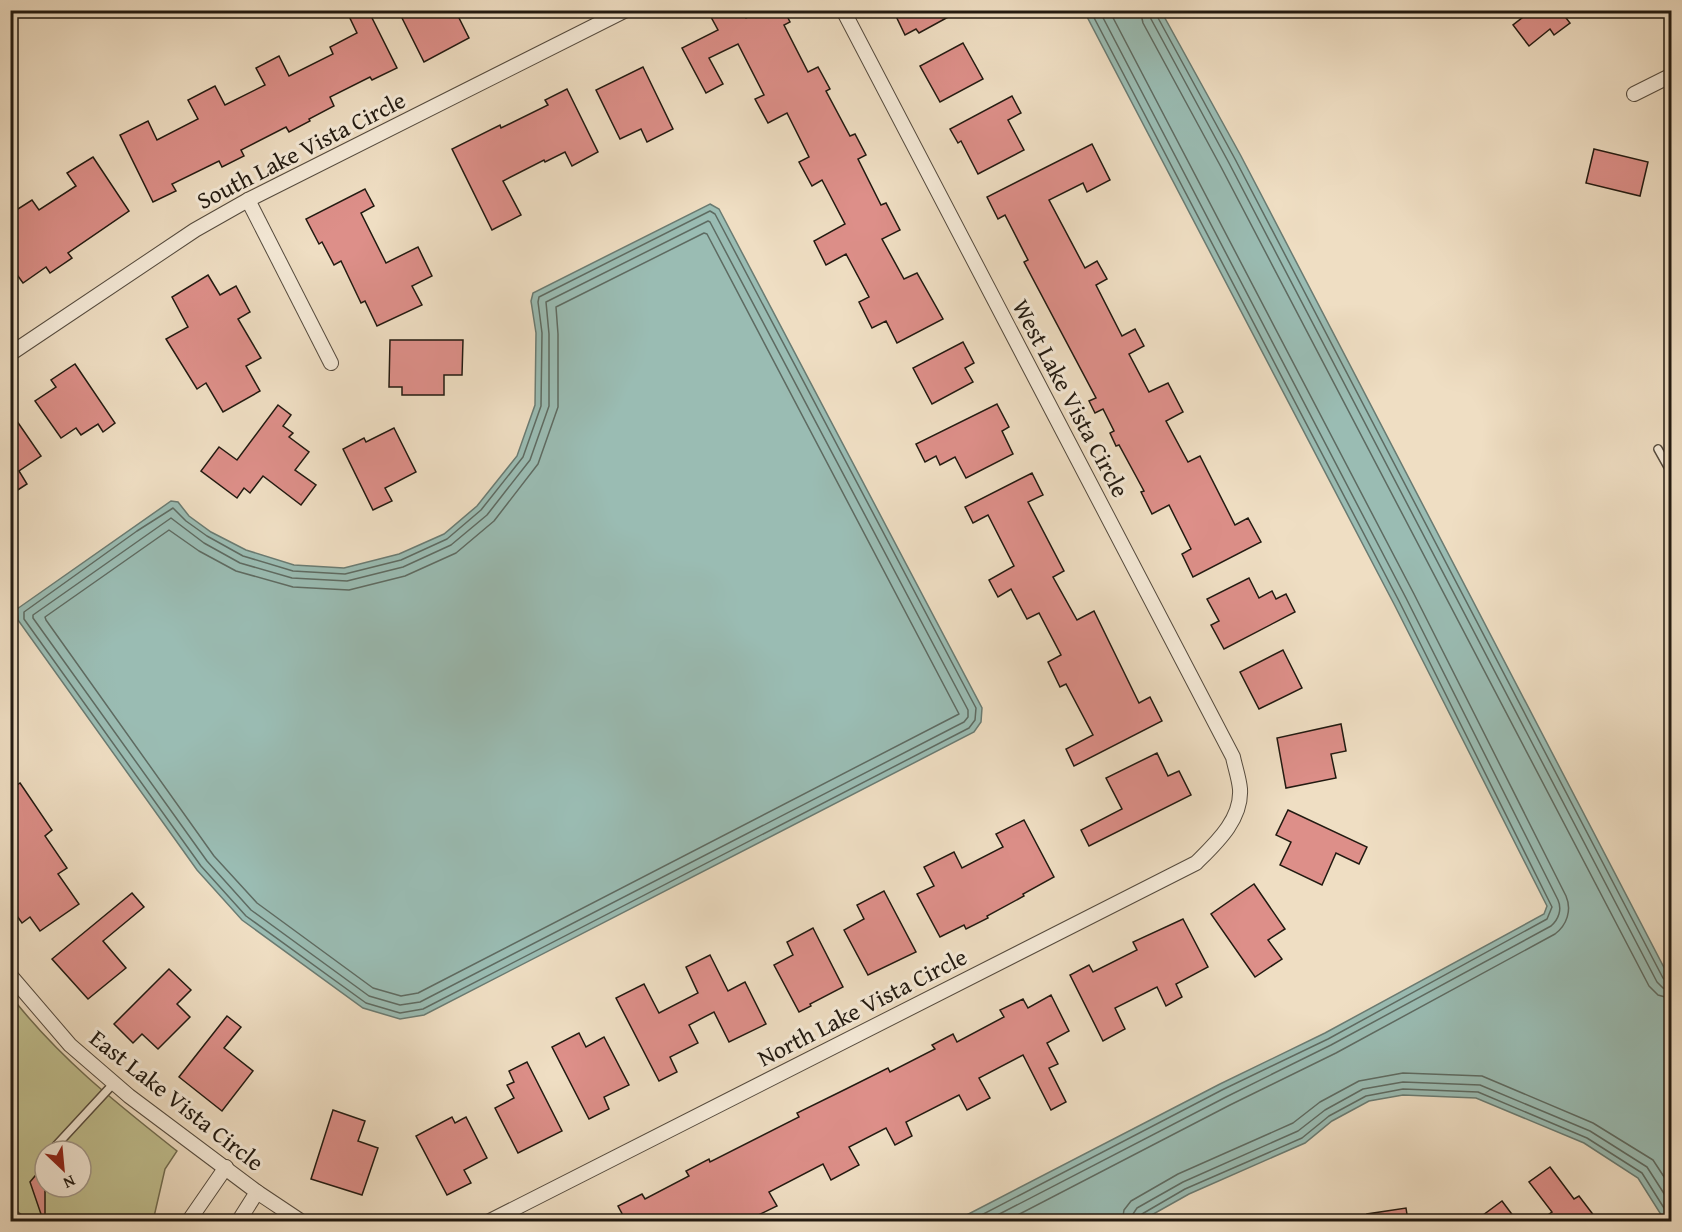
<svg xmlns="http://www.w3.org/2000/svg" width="1682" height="1232" viewBox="0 0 1682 1232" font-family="'Gentium Book Plus',serif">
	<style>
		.green { fill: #c0bf8f; stroke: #716c50; stroke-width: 1.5; fill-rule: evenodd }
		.water { fill: #9abcb3; stroke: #6a7b72; stroke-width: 1.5 }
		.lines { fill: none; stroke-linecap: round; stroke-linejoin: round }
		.shore { stroke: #5e6b62; stroke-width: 1.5 }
		.building { fill: #dd8f89; stroke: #221a11; stroke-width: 1.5 }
		.service-casing { stroke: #554b3e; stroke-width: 10 }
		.minor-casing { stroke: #554b3e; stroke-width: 16 }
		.service { stroke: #f5ead8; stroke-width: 7 }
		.minor { stroke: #f5ead8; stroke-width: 14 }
		.labels { text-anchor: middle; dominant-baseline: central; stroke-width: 6; stroke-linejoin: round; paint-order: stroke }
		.street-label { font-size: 24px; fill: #221a11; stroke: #f5ead8 }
	</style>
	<rect width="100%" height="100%" fill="#efdec3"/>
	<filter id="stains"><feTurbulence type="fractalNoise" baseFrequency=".00333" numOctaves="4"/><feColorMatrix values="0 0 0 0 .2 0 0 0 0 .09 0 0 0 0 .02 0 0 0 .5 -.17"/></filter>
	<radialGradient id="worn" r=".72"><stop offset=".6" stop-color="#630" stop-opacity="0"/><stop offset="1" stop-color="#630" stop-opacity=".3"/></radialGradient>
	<!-- green -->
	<path class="green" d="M 10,995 C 59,1058 115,1102 177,1151 L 165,1169 L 153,1221 L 29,1221 L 11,1206 ZM 45,1151 L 81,1151 L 81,1187 L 45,1187 Z"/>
	<!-- water -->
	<g class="water">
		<path d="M 1084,11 L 1161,11 L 1241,156 L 1671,981 L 1671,1221 L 1665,1221 L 1638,1178 L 1584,1143 L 1476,1098 L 1403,1095 L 1369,1101 L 1332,1121 L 1305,1143 L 1189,1194 L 1141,1221 L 955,1221 L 1220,1084 L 1325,1033 L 1544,914 L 1547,906 L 1394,604 Z"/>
		<path d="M 710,204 L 719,209 L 982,708 L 981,722 L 974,732 L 424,1015 L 400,1019 L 363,1008 L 242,920 L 197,870 L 18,620 L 17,609 L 171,501 L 178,502 L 189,516 L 211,532 L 246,550 L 294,565 L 344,568 L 399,554 L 444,534 L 477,506 L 517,456 L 535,405 L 536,333 L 531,301 L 533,293 Z"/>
	</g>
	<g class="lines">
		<!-- shore -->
		<g class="shore">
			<path d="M 1140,10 L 1143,23 L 1221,167 L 1649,986 L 1658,995 L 1672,999"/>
			<path d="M 1149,10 L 1151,19 L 1229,163 L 1657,982 L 1663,988 L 1672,990"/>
			<path d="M 1157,10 L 1157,16 L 1235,159 L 1663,978 L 1667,982 L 1672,982"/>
			<path d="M 710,211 L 715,214 L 976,708 L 975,720 L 969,728 L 423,1009 L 400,1013 L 366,1003 L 246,916 L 201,866 L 24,619 L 24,612 L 137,531 L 173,508 L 186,521 L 207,536 L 243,556 L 293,571 L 345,574 L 401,560 L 447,539 L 481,510 L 523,457 L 541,406 L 542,333 L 538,302 L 539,297 Z"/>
			<path d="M 708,221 L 710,222 L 968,710 L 968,717 L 964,722 L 420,1002 L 400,1005 L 369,996 L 251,910 L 207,861 L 33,618 L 33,615 L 171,518 L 204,543 L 240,563 L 292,578 L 347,581 L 403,567 L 451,545 L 487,515 L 530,460 L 549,406 L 549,334 L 546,302 Z"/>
			<path d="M 704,233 L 707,234 L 959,714 L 418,993 L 401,996 L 373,988 L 257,903 L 214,856 L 46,620 L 45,617 L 169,530 L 199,551 L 236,571 L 293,587 L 349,590 L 405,576 L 456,553 L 494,521 L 538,464 L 558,407 L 558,334 L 556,307 Z"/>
			<path d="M 968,1222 L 1222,1090 L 1328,1039 L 1547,919 L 1552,907 L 1399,601 L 1090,10"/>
			<path d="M 984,1222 L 1226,1097 L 1331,1045 L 1551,926 C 1559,919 1562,909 1558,900 L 1406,598 L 1099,10"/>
			<path d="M 1004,1222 L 1230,1105 L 1336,1053 L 1555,934 C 1567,925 1572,910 1566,896 L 1414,594 L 1109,10"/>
			<path d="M 1122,1222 L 1124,1210 L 1131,1201 L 1178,1174 L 1293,1123 L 1320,1102 L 1359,1081 L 1403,1073 L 1482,1076 L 1593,1123 L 1653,1160 L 1672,1189"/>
			<path d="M 1131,1222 L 1133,1214 L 1137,1208 L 1183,1182 L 1298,1131 L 1325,1110 L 1363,1089 L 1403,1082 L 1480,1085 L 1590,1131 L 1647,1167 L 1672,1206"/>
			<path d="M 1139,1222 L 1142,1214 L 1185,1189 L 1302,1138 L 1329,1116 L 1366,1096 L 1403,1089 L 1478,1092 L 1587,1138 L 1642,1173 L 1669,1216 L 1670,1222"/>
		</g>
	</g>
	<!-- building -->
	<g class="building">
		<path d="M 346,10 L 368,10 L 397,68 L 372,80 L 370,77 L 330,97 L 334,106 L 309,119 L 310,121 L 289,132 L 286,127 L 241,150 L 244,156 L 222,167 L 219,161 L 172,184 L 176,191 L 153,202 L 120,135 L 148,121 L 157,140 L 198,119 L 188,100 L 215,86 L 225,105 L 265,85 L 256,68 L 279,56 L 289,76 L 333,54 L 330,47 L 357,33 Z"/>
		<path d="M 398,10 L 455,10 L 469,38 L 424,62 Z"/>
		<path d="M 725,10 L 742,10 L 746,18 L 761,10 L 784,10 L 790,22 L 784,25 L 808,72 L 818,67 L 830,89 L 826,91 L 850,136 L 855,134 L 866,155 L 858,159 L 881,205 L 886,203 L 900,230 L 882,239 L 904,279 L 917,273 L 943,319 L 897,343 L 886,321 L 872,328 L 859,302 L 869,297 L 846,254 L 826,265 L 814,241 L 845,224 L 822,180 L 812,186 L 799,162 L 809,157 L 787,113 L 768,123 L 755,99 L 764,95 L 738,44 L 709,58 L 723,84 L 706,93 L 682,48 L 718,30 L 711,17 Z"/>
		<path d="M 893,10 L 961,10 L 919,33 L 916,29 L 905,35 Z"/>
		<path d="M 1532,10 L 1560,10 L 1570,23 L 1554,35 L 1550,29 L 1529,46 L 1513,25 Z"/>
		<path d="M 963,43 L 983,79 L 940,102 L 920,66 Z"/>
		<path d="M 643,67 L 673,129 L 647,142 L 641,129 L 620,139 L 596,90 Z"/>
		<path d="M 567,89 L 598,152 L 572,166 L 565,152 L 545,162 L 544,160 L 503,181 L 521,215 L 492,230 L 452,149 L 500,125 L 501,128 L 548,105 L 545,100 Z"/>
		<path d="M 1012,96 L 1021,113 L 1008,120 L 1024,150 L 978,174 L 961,141 L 958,143 L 950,129 Z"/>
		<path d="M 1092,144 L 1110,180 L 1087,192 L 1083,183 L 1049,200 L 1085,268 L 1097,261 L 1107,279 L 1096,285 L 1122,336 L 1135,329 L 1144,346 L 1129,354 L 1149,392 L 1168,383 L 1183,412 L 1166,421 L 1188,462 L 1200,456 L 1235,525 L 1248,518 L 1261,542 L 1193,577 L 1182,554 L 1191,549 L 1169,505 L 1152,514 L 1141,492 L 1144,491 L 1119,445 L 1116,446 L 1110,433 L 1114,431 L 1103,409 L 1095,413 L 1089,401 L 1096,398 L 1024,262 L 1028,260 L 1005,215 L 998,219 L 987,197 Z"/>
		<path d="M 1594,149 L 1648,162 L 1640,196 L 1586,183 Z"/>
		<path d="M 93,157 L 129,211 L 68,253 L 72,258 L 50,273 L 46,267 L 23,283 L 10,265 L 10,214 L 32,200 L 39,210 L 76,186 L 67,173 Z"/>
		<path d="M 365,189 L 374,206 L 361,213 L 386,263 L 418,247 L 432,276 L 412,286 L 422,305 L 377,326 L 365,301 L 361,303 L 341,261 L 334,265 L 322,242 L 319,244 L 306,219 Z"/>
		<path d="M 208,275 L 220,295 L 236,286 L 250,312 L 238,319 L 261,358 L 246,366 L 260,391 L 223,412 L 206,383 L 197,389 L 166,339 L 188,327 L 172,297 Z"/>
		<path d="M 390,340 L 463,340 L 462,375 L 444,375 L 444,395 L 402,395 L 402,387 L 389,387 Z"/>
		<path d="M 963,342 L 974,363 L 965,368 L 973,382 L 932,404 L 913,368 Z"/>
		<path d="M 75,364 L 115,423 L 103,432 L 98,424 L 81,435 L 76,428 L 61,438 L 35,401 L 56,387 L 51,380 Z"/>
		<path d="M 997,404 L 1009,427 L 1002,431 L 1013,454 L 966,478 L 955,457 L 940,465 L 936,456 L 925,462 L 916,444 Z"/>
		<path d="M 278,405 L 291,415 L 283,426 L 293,433 L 289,437 L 309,452 L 295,470 L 316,485 L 301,505 L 263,476 L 250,493 L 244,488 L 237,498 L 201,471 L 219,447 L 237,460 Z"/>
		<path d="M 10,411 L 41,456 L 19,471 L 27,484 L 10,495 Z"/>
		<path d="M 394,428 L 416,472 L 385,488 L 392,501 L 373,510 L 343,449 L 364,438 L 366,442 Z"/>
		<path d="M 1032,473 L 1043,495 L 1028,502 L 1064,571 L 1053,577 L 1077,620 L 1094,611 L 1139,703 L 1150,697 L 1162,721 L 1074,766 L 1066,749 L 1093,735 L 1066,684 L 1060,687 L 1048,662 L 1061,655 L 1039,613 L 1027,619 L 1011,589 L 998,597 L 989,580 L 1014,566 L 988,515 L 973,523 L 965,507 Z"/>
		<path d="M 1249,578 L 1259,598 L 1272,591 L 1276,599 L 1286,594 L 1295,612 L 1224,649 L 1211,625 L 1219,621 L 1207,599 Z"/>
		<path d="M 1283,650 L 1302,688 L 1259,709 L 1240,672 Z"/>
		<path d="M 1341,724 L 1346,751 L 1331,754 L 1336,778 L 1286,788 L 1277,738 Z"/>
		<path d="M 1157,753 L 1168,776 L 1179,771 L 1191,795 L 1089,846 L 1081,830 L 1122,809 L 1106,778 Z"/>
		<path d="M 20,783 L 52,830 L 45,836 L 67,868 L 58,874 L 79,904 L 40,931 L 30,917 L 22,923 L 10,906 L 10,790 Z"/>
		<path d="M 1288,810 L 1367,847 L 1359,864 L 1336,853 L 1322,885 L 1280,865 L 1291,842 L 1276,835 Z"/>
		<path d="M 1024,820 L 1054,877 L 1023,894 L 1024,896 L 987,916 L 988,918 L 966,929 L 964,925 L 940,937 L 917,894 L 934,886 L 924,867 L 954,852 L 962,868 L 1003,847 L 996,834 Z"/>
		<path d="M 1254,884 L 1285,929 L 1268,940 L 1282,959 L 1255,977 L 1211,914 Z"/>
		<path d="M 884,891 L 916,952 L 868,975 L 844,930 L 864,919 L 857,905 Z"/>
		<path d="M 132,893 L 144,907 L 103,941 L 126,968 L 88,999 L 52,959 Z"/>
		<path d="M 1183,919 L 1208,967 L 1176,984 L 1182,997 L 1166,1006 L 1157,987 L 1115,1008 L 1125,1029 L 1103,1041 L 1070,975 L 1089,965 L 1093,972 L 1137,950 L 1133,942 Z"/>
		<path d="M 813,928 L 843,987 L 810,1004 L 811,1006 L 799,1012 L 774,965 L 793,955 L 787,942 Z"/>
		<path d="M 710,955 L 728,991 L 745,982 L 766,1024 L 729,1042 L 714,1012 L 689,1025 L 698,1043 L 670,1057 L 677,1072 L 659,1081 L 616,998 L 644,984 L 659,1013 L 698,993 L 686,967 Z"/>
		<path d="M 169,969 L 191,990 L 177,1004 L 190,1017 L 158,1049 L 142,1034 L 133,1043 L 114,1024 Z"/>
		<path d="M 1051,995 L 1069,1031 L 1047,1043 L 1058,1064 L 1049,1068 L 1066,1102 L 1051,1110 L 1023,1055 L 979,1078 L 990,1098 L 967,1110 L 959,1095 L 906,1122 L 912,1136 L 895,1145 L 886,1128 L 849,1147 L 859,1165 L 831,1180 L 823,1164 L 769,1192 L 777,1206 L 746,1221 L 626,1221 L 618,1206 L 642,1194 L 645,1199 L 689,1176 L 686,1171 L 709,1159 L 710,1162 L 799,1117 L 797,1113 L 846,1089 L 888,1068 L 890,1072 L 935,1049 L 932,1045 L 953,1034 L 957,1042 L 1004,1017 L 1000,1010 L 1023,999 L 1028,1008 Z"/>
		<path d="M 227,1016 L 241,1027 L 224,1048 L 253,1071 L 222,1111 L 179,1077 Z"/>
		<path d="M 579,1033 L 586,1047 L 604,1037 L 629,1085 L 604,1097 L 609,1109 L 589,1119 L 552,1047 Z"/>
		<path d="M 527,1062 L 562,1131 L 518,1153 L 495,1108 L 514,1098 L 507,1085 L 514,1082 L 509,1071 Z"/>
		<path d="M 333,1110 L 365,1121 L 358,1141 L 378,1148 L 362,1195 L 311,1179 Z"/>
		<path d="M 452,1117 L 455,1123 L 466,1117 L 487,1158 L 464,1170 L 471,1183 L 447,1195 L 416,1136 Z"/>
		<path d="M 45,1164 L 45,1219 L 43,1220 L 30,1182 Z"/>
		<path d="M 1550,1167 L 1574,1199 L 1579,1196 L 1598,1221 L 1539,1221 L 1552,1212 L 1529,1182 Z"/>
		<path d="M 1502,1201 L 1517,1221 L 1475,1221 Z"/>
		<path d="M 1406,1208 L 1408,1221 L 1368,1221 L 1367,1214 Z"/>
	</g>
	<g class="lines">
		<!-- service casing -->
		<g class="service-casing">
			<g id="service">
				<path d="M 1658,449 L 1672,474"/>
				<path d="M 52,1150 L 114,1083"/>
			</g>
		</g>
		<!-- minor casing -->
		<g class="minor-casing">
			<g id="minor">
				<path d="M 1634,94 L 1672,75"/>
				<path d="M 248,200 L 331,363"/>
				<path d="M 10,354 L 195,230 L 248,200 L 626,10"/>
				<path d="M 10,975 L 70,1045 L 129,1096 L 257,1192 L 302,1222"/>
				<path d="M 188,1222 L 226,1167"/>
				<path d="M 238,1222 L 257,1192"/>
				<path d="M 488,1222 L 1196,863 C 1215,844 1242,820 1240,789 C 1239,778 1235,767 1233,757 L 843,10"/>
			</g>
		</g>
		<!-- service -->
		<use href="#service" class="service"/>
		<!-- minor -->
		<use href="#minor" class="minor"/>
	</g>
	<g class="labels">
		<!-- street labels -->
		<g class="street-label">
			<text transform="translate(301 150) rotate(-27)">South Lake Vista Circle</text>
			<text transform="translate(1071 398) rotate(62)">West Lake Vista Circle</text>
			<text transform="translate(862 1007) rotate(-27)">North Lake Vista Circle</text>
			<text transform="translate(177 1100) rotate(38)">East Lake Vista Circle</text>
		</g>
	</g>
	<!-- margin -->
	<rect width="1682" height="1232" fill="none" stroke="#efdec3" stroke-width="36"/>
	<rect x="12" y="12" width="1658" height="1208" fill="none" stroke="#221a11" stroke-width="3"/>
	<rect x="18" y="18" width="1646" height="1196" fill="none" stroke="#221a11" stroke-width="1.5"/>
	<!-- north arrow -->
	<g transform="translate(63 1169) rotate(154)"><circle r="28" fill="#f5ead8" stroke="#a19788" stroke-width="1.5"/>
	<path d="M0-4.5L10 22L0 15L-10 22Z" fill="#8f2418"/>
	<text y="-9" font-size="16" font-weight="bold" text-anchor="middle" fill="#221a11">N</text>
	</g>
	<rect width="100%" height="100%" filter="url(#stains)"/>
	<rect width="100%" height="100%" fill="url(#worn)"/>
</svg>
